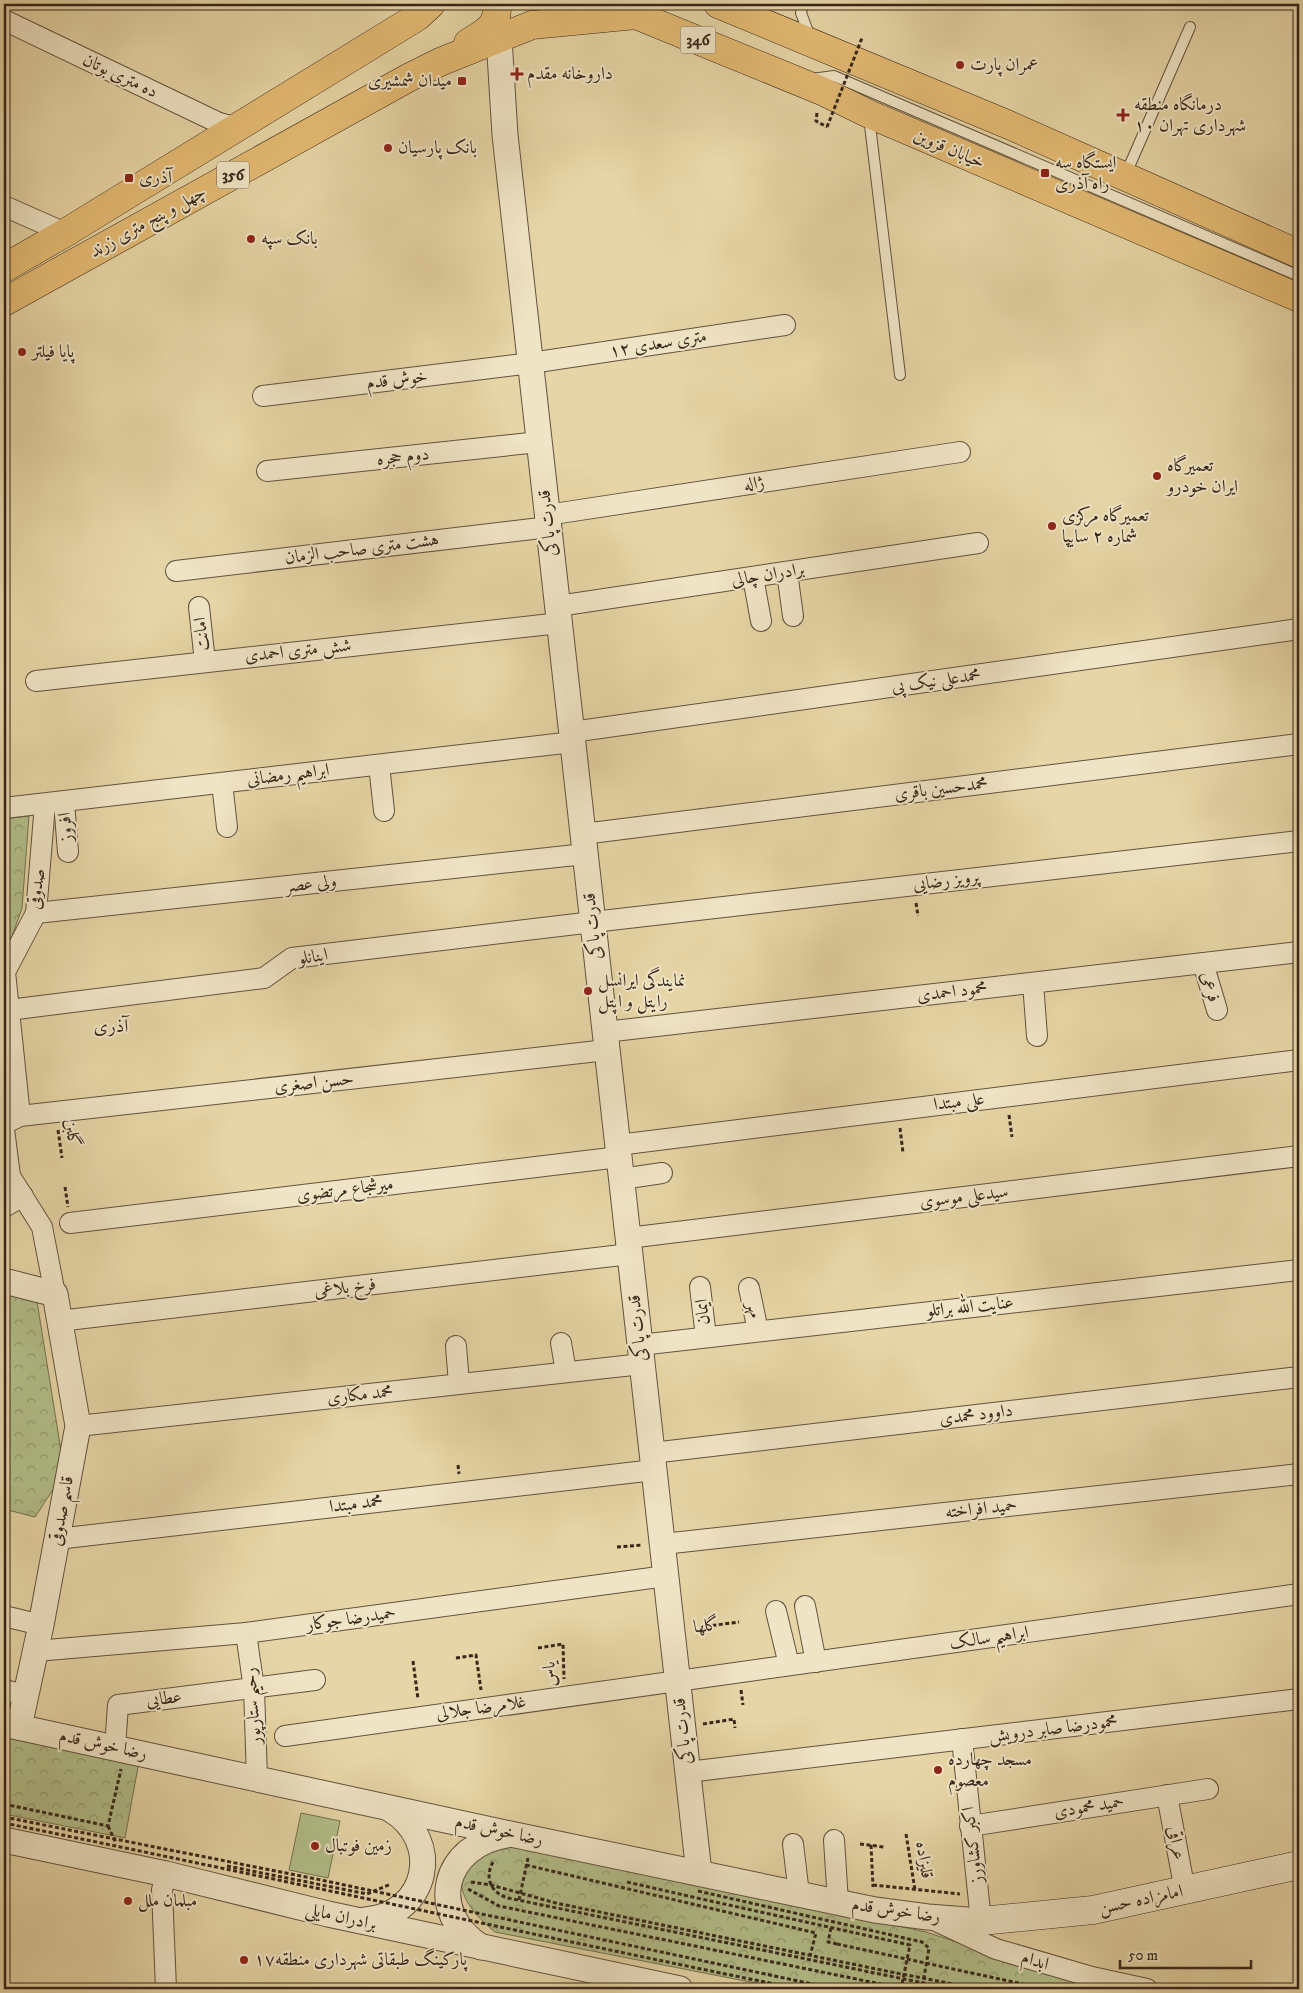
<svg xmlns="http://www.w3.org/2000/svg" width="1303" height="1993" viewBox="0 0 1303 1993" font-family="'IM FELL DW Pica',Amiri,serif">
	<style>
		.grass { fill: #b2be89; stroke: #747252 }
		.forest { fill: url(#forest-crowns); stroke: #747252 }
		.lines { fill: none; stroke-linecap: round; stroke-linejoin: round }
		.service-casing { stroke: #62523e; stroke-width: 12 }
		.minor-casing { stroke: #62523e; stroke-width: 22 }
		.tertiary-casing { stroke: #62523e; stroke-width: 27 }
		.secondary-casing { stroke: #36261b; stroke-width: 29 }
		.primary-casing { stroke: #36261b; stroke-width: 29 }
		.path { stroke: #36261b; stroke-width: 3; stroke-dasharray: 4 2.5; stroke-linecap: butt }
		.service { stroke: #efe4c5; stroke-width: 10 }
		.minor { stroke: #efe4c5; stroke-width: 20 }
		.tertiary { stroke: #efe4c5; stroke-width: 25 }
		.secondary { stroke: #efe4c5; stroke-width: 28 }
		.primary { stroke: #e3ba73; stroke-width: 28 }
		.path-bridge { stroke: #36261b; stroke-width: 3; stroke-dasharray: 4 2.5; stroke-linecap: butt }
		.poi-dot { fill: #8f2418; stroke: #efe4c5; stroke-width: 2 }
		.labels { text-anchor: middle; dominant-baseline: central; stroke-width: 4; stroke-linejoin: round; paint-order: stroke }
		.shield { fill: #efe4c5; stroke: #6e5f4e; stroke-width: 1 }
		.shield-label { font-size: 16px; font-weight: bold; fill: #36261b }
		.poi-label { font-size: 18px; fill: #36261b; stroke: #efe4c5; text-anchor: start }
		.street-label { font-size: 18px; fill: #36261b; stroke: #efe4c5 }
		.neighbourhood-label { font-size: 19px; fill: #36261b; stroke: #efe4c5 }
	</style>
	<defs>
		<pattern id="forest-crowns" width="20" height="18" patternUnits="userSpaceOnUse" patternTransform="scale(1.25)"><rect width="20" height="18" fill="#b2be89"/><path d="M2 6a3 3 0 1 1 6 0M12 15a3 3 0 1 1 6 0" fill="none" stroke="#929a6f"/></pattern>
	</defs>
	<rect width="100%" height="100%" fill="#e6d5a6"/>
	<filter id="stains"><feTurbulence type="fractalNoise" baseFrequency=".004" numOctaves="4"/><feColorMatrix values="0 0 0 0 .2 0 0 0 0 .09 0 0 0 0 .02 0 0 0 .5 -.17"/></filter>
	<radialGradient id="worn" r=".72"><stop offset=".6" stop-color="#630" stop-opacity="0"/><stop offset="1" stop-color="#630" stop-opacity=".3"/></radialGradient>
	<!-- grass -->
	<path class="grass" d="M 301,1813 L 340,1821 L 328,1878 L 289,1870 Z"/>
	<!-- forest -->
	<g class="forest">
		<path d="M 29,816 L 22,908 L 4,959 L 4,819 Z"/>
		<path d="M 4,1286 L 36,1295 L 62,1457 L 56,1485 L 35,1517 L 4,1509 Z"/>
		<path d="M 4,1727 L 140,1756 L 125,1838 L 4,1814 Z"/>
		<path d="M 521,1845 L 926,1932 L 1034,1967 L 1135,1989 L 786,1989 L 495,1932 C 475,1916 446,1886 472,1861 C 476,1857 481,1850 486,1848 C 496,1844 511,1846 521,1845 Z"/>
	</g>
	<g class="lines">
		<!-- service casing -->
		<g class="service-casing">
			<g id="service">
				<path d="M 803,4 L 801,13 L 810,37"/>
				<path d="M 812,79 L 834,76 L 1299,276"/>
				<path d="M 869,117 L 900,375"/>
				<path d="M 1125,176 L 1190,27"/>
			</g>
		</g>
		<!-- minor casing -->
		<g class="minor-casing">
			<g id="minor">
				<path d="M 4,20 L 219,123 L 238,128"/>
				<path d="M 4,206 L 65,233"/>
				<path d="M 263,396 L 531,363 L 785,325"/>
				<path d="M 267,471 L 539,442"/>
				<path d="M 547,515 L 960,452"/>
				<path d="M 176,571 L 549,527"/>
				<path d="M 787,572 L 793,616"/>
				<path d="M 753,577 L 761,621"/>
				<path d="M 558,606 L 978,543"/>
				<path d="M 199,607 L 205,662"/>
				<path d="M 36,681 L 560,623"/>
				<path d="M 572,732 L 1299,629"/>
				<path d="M 379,765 L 384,811"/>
				<path d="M 222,783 L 227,827"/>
				<path d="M 64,802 L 68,852"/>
				<path d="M 4,808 L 573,742"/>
				<path d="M 583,834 L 1299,744"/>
				<path d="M 36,913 L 585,854"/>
				<path d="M 1203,963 L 1217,1010"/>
				<path d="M 1033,983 L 1037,1036"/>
				<path d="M 9,1010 L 264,978 L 292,958 L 593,922 L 1299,841"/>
				<path d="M 605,1032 L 1299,952"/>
				<path d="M 20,1116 L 5,972 L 36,913 L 45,804"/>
				<path d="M 4,1124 L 20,1116 L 607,1050"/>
				<path d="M 4,1129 L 10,1176 L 42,1227 L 55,1294"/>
				<path d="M 618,1145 L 1299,1060"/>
				<path d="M 622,1179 L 662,1173"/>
				<path d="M 4,1207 L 23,1196"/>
				<path d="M 70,1223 L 619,1157"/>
				<path d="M 628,1238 L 1299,1156"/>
				<path d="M 700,1287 L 706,1337"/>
				<path d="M 749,1288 L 758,1331"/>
				<path d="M 59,1321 L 630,1254"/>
				<path d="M 561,1343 L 566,1372"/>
				<path d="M 640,1345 L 1299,1270"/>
				<path d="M 456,1346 L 459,1384"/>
				<path d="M 78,1426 L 642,1364"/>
				<path d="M 652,1453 L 1299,1377"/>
				<path d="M 57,1539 L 654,1470"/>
				<path d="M 663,1544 L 1299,1474"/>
				<path d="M 805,1606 L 816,1662"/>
				<path d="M 776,1611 L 789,1665"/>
				<path d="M 4,1616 L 41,1625"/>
				<path d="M 246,1633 L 254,1689 L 257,1779"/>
				<path d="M 36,1651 L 246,1633 L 666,1576"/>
				<path d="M 4,1690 L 26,1695"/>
				<path d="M 285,1736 L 1299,1594"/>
				<path d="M 962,1739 L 981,1921"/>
				<path d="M 115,1748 L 118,1705 L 315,1680"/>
				<path d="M 688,1772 L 1299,1699"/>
				<path d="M 1167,1795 L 1185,1891"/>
				<path d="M 970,1826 L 1208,1789"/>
				<path d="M 834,1840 L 838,1902"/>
				<path d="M 793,1844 L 799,1894"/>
				<path d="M 166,1874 L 162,1890 L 166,1989"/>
				<path d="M 936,1921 L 996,1949 L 1092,1977 L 1147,1989"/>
			</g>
		</g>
		<!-- tertiary casing -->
		<g class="tertiary-casing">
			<g id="tertiary">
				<path d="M 499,38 L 505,135 L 699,1873"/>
				<path d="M 4,1281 L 55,1294 L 78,1426 L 41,1625 L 19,1727"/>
				<path d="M 4,1724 L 510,1834 L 875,1910 L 928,1917 L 981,1921"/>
				<path d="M 4,1840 L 166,1874 L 328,1914 L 680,1989"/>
				<path d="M 365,1920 C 428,1915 444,1841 390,1809"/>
				<path d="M 481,1947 C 425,1911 444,1845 507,1835"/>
			</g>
		</g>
		<!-- secondary casing -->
		<g class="secondary-casing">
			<path id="secondary" d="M 981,1921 L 1093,1910 L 1299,1865"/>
		</g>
		<!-- primary casing -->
		<g class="primary-casing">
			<g id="primary">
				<path d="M 718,4 L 1009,125 L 1299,254"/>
				<path d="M 468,43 C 486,31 498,28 497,4"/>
				<path d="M 4,268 L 65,233 L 417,17 L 431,4"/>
				<path d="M 4,302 L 408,78 L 440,62 L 532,25 L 636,15 L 822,91 L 869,114 L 1299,298"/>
			</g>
		</g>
		<!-- path -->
		<g class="path">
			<path d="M 817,113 L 816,121 L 827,127"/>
			<path d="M 916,903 L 918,916"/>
			<path d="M 1009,1115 L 1012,1137"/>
			<path d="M 900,1128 L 903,1153"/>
			<path d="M 58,1130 L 62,1158"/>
			<path d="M 65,1187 L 68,1207"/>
			<path d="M 458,1465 L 459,1474"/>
			<path d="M 617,1547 L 642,1545"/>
			<path d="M 693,1628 L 739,1622"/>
			<path d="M 538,1648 L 563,1644 L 564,1679"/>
			<path d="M 456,1658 L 476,1655 L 481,1690"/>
			<path d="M 413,1661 L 418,1699"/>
			<path d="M 741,1690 L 743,1705"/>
			<path d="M 703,1724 L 734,1719 L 735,1728"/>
			<path d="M 4,1804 L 108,1826 L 121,1769"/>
			<path d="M 108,1826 L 116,1843"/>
			<path d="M 906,1834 L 915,1890"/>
			<path d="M 860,1844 L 884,1847"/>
			<path d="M 871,1845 L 873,1887"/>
			<path d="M 493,1862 C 484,1878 491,1893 508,1898 L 953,1989"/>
			<path d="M 526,1865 L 816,1933 L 810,1956"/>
			<path d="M 227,1866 L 367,1894 L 391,1884"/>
			<path d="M 471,1882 L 491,1885 L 556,1903 L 886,1971 L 973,1988 L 1012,1989"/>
			<path d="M 627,1882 L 697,1898"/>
			<path d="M 873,1885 L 960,1894"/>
			<path d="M 468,1889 L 499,1906 L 905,1989"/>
			<path d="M 519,1900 L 528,1858"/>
			<path d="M 837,1944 L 1046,1989"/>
		</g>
		<!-- service -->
		<use href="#service" class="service"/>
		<!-- minor -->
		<use href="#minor" class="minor"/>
		<!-- tertiary -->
		<use href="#tertiary" class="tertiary"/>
		<!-- secondary -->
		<use href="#secondary" class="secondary"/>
		<!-- primary -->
		<use href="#primary" class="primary"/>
		<!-- path-bridge -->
		<g class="path-bridge">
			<path d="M 827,127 L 862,38"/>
			<path d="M 4,1817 L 321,1880 L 836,1989"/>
			<path d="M 4,1823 C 269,1877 533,1935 799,1989"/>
			<path d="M 698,1891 L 922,1942 L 929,1948 L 922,1989"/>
			<path d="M 697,1898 L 910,1945 L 901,1989"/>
			<path d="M 831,1928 L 828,1942 L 837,1944"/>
		</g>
	</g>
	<!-- markers -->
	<g class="poi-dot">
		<circle cx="960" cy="65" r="5"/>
		<path d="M514.5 66.5h5v5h5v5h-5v5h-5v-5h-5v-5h5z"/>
		<rect x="457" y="76" width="10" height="10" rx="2.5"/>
		<path d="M1120.5 107.5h5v5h5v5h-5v5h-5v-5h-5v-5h5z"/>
		<circle cx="388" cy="148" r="5"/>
		<rect x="1040" y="168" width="10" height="10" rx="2.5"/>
		<rect x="124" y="173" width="10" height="10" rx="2.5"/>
		<circle cx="251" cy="239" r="5"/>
		<circle cx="22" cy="352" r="5"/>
		<circle cx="1157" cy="476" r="5"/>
		<circle cx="1052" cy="526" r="5"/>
		<circle cx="588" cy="991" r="5"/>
		<circle cx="938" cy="1770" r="5"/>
		<circle cx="315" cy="1846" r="5"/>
		<circle cx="128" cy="1901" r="5"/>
		<circle cx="244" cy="1960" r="5"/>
	</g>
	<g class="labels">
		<!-- shield labels -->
		<g class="shield">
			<rect x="680.5" y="26.5" width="35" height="27" rx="4"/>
			<rect x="217" y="161.5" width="32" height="27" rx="4"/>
		</g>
		<g class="shield-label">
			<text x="698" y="40">346</text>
			<text x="233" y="175">356</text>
		</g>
		<!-- poi labels -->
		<g class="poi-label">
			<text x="970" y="65">عمران پارت</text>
			<text x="527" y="74">داروخانه مقدم</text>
			<text x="452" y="81" text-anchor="end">میدان شمشیری</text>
			<text x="1134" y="105">درمانگاه منطقه<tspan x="1134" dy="21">۱۰ شهرداری تهران</tspan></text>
			<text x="398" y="148">بانک پارسیان</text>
			<text x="1055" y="163">ایستگاه سه<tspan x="1055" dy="21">راه آذری</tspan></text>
			<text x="139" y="178">آذری</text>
			<text x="261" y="239">بانک سپه</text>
			<text x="32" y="352">پایا فیلتر</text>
			<text x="1167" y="466">تعمیرگاه<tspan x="1167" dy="21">ایران خودرو</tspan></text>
			<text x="1062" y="516">تعمیرگاه مرکزی<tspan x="1062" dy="21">شماره ۲ سایپا</tspan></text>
			<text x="598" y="981">نمایندگی ایرانسل<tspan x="598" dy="21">رایتل و اپتل</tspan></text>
			<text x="948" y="1760">مسجد چهارده<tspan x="948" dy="21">معصوم</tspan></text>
			<text x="325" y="1846">زمین فوتبال</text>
			<text x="138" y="1901">مبلمان ملل</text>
			<text x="254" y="1960">پارکینگ طبقاتی شهرداری منطقه۱۷</text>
		</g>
		<!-- street labels -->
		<g class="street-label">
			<text transform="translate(120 76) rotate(25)">ده متری بوتان</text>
			<text transform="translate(949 149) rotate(23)">خیابان قزوین</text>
			<text transform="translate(148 222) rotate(-29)">چهل و پنج متری زرند</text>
			<text transform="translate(658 344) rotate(-9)">۱۲ متری سعدی</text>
			<text transform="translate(397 380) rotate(-7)">خوش قدم</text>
			<text transform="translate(403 457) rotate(-6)">دوم حجره</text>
			<text transform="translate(754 484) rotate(-9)">ژاله</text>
			<text transform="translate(548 523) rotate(-96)">قدرت پاکی</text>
			<text transform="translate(362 549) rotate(-7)">هشت متری صاحب الزمان</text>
			<text transform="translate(768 575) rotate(-9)">برادران چالی</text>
			<text transform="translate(202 634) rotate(-96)">امانت</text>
			<text transform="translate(298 651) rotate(-6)">شش متری احمدی</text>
			<text transform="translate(936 681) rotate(-8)">محمدعلی نیک پی</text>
			<text transform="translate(288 775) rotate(-7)">ابراهیم رمضانی</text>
			<text transform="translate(941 789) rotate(-7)">محمدحسین باقری</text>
			<text transform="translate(66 827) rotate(-95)">افروز</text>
			<text transform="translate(946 881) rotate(-7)">پرویز رضایی</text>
			<text transform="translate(311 884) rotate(-6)">ولی عصر</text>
			<text transform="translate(37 889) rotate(-83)">صدوقی</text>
			<text transform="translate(593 926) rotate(-96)">قدرت پاکی</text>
			<text transform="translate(313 957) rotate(-9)">اینانلو</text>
			<text transform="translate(1210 987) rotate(74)">فرعی</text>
			<text transform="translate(952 992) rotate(-7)">محمود احمدی</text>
			<text transform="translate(314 1083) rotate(-6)">حسن اصغری</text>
			<text transform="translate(959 1102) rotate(-7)">علی مبتدا</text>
			<text transform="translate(72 1133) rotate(83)">گلبن</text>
			<text transform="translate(345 1190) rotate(-7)">میرشجاع مرتضوی</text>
			<text transform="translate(964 1197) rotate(-7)">سیدعلی موسوی</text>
			<text transform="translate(345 1288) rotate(-7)">فرخ بلاغی</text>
			<text transform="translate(970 1307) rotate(-6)">عنایت الله براتلو</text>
			<text transform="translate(754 1310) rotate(78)">مهر</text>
			<text transform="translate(703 1312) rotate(-96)">ایمان</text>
			<text transform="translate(638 1328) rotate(-96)">قدرت پاکی</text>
			<text transform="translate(360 1395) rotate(-6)">محمد مکاری</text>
			<text transform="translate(976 1415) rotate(-7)">داوود محمدی</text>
			<text transform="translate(356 1504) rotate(-7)">محمد مبتدا</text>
			<text transform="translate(981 1509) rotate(-6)">حمید افراخته</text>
			<text transform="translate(62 1511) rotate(-80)">قاسم صدوقی</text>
			<text transform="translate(351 1619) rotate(-8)">حمیدرضا جوکار</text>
			<text transform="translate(706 1626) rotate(-7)">گلها</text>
			<text transform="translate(989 1638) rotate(-8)">ابراهیم سالک</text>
			<text transform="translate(550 1674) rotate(-93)">یاس</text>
			<text transform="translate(164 1699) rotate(-7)">عطایی</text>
			<text transform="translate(253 1706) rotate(-94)">رحیم ستارپور</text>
			<text transform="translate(481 1708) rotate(-8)">غلامرضا جلالی</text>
			<text transform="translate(1053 1729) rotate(-7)">محمودرضا صابر درویش</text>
			<text transform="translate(683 1731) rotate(-96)">قدرت پاکی</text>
			<text transform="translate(103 1745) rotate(12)">رضا خوش قدم</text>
			<text transform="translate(1089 1807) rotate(-9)">حمید محمودی</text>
			<text transform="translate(499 1831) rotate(12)">رضا خوش قدم</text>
			<text transform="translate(1176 1843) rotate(79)">عراقی</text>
			<text transform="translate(973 1845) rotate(-97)">اکبر کشاورز</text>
			<text transform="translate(924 1860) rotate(81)">قلیزاده</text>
			<text transform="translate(1141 1900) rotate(-12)">امامزاده حسن</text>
			<text transform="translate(896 1911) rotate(8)">رضا خوش قدم</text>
			<text transform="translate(341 1917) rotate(13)">برادران مایلی</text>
			<text transform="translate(1035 1961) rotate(17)">ابدام</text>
		</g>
		<!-- neighbourhood labels -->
		<g class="neighbourhood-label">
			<text x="111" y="1026">آذری</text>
		</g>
	</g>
	<!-- margin -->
	<rect width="1303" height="1993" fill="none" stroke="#e6d5a6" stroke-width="20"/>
	<rect x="5" y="5" width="1293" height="1983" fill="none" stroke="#36261b" stroke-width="2.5"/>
	<rect x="10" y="10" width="1283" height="1973" fill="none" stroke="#36261b"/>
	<!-- scale -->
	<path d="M1120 1960v8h131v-8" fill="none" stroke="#36261b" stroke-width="2.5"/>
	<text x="1128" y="1960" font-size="15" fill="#36261b" stroke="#efe4c5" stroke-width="4" paint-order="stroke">50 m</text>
	<rect width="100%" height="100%" filter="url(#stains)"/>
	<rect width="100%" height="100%" fill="url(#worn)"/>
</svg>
